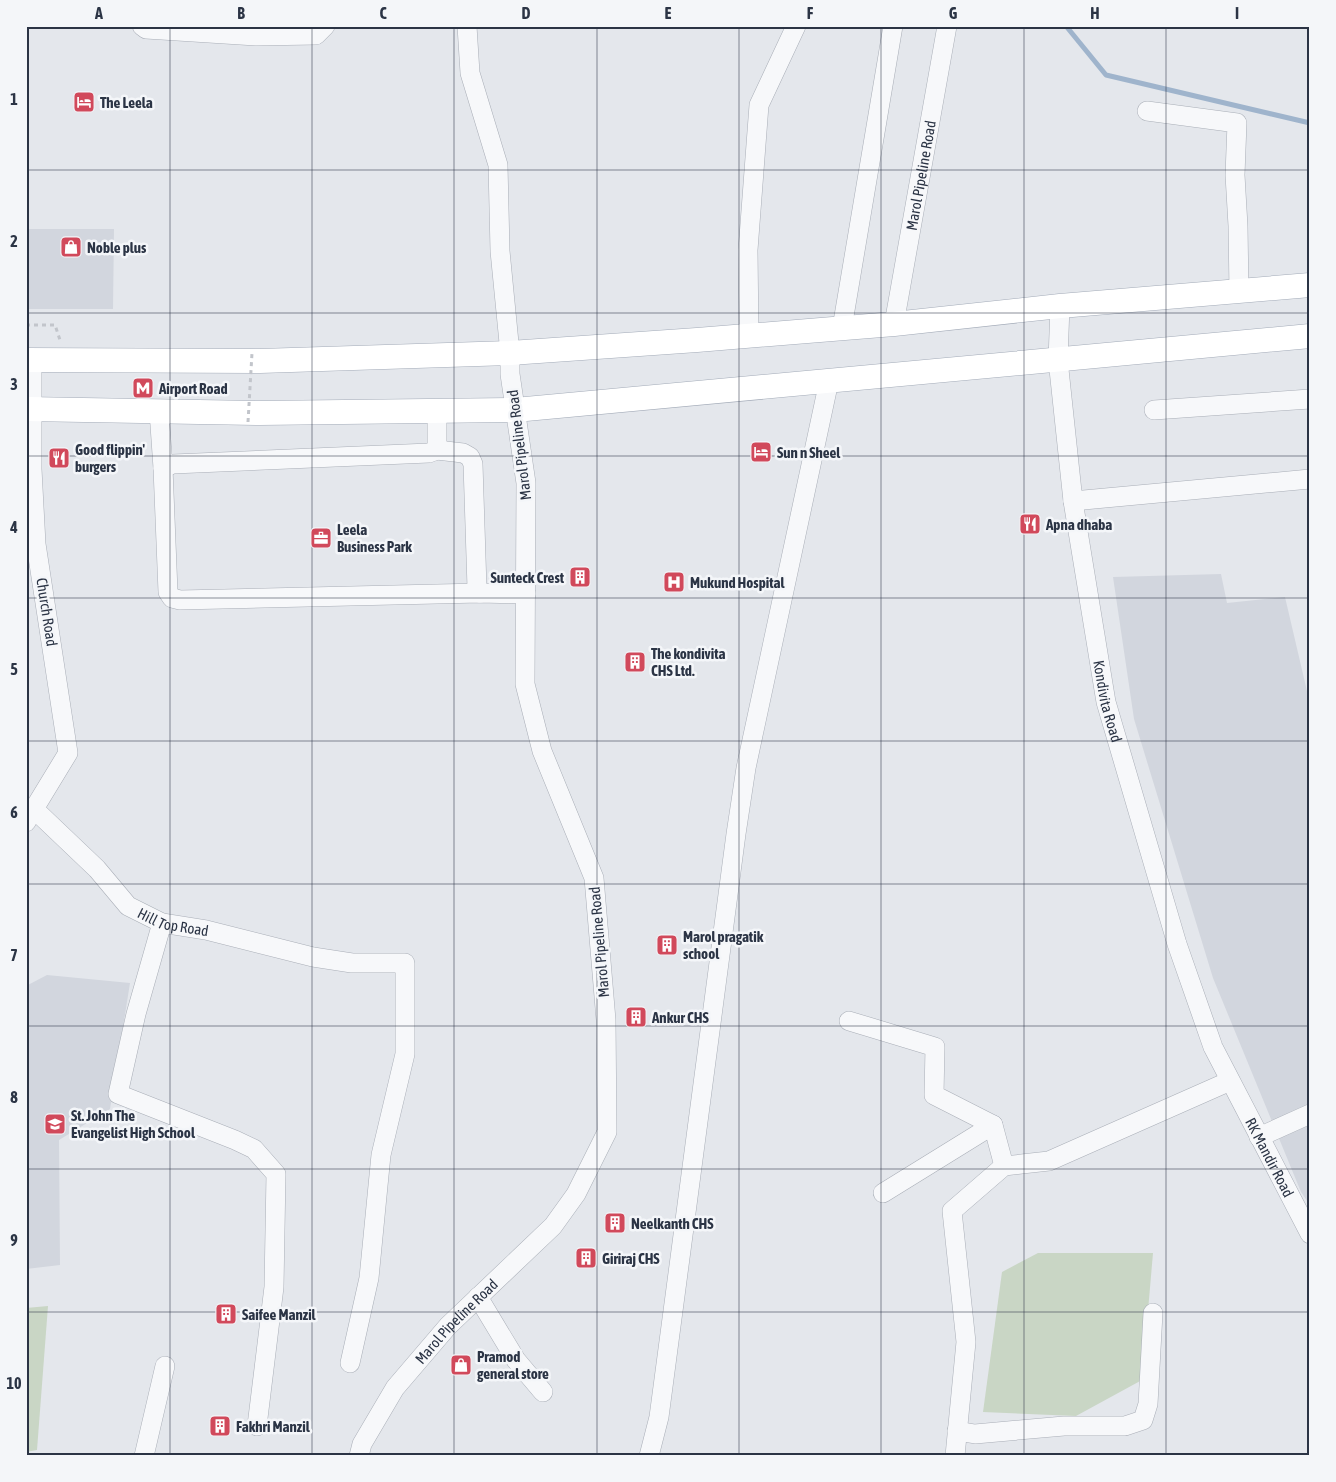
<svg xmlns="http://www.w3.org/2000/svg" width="1336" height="1482" viewBox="0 0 1336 1482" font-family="'Asap Condensed',sans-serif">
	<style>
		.built { fill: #d2d6de }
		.green { fill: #c9d6c5 }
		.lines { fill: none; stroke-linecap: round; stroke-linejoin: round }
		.stream { stroke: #9fb4cc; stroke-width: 5 }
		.minor-casing { stroke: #a9aeb7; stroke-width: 20 }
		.major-casing { stroke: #a3abb8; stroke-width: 25 }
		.path { stroke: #c2c5cb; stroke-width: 3; stroke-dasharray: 4 4; stroke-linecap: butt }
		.minor { stroke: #f7f8fa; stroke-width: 19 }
		.major { stroke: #fff; stroke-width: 24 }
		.path-bridge { stroke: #c2c5cb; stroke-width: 3; stroke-dasharray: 4 4; stroke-linecap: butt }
		.grid { fill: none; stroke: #2b3445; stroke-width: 1; stroke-opacity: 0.55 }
		.labels { text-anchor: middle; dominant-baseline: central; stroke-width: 5; stroke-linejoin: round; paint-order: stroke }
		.poi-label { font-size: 15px; font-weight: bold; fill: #2b3445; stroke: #f4f6f9; text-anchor: start }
		.street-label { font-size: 15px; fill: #2b3445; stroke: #f4f6f9 }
		.neatline { fill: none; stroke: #2b3445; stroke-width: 2 }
		.grid-label { font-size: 16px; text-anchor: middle; font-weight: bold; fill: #2b3445 }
	</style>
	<rect width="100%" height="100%" fill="#e4e7ec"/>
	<!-- built -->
	<g class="built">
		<path d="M 26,229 L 114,229 L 113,309 L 26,309 Z"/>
		<path d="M 1221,574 L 1227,603 L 1285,597 L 1310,704 L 1310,1205 L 1301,1192 L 1213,978 L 1134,719 L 1113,577 Z"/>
		<path d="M 47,975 L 130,983 L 110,1109 L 59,1140 L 60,1265 L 26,1269 L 26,986 Z"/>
	</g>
	<!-- green -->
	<g class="green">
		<path d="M 1038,1253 L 1153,1253 L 1142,1380 L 1076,1416 L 983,1412 L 1002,1272 Z"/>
		<path d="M 48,1306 L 37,1450 L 26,1452 L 26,1308 Z"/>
	</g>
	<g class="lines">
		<!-- stream -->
		<path class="stream" d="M 1066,26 L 1106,75 L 1310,123"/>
		<!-- minor casing -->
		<g class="minor-casing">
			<g id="minor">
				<path d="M 142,26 L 146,29 L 256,36 L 316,35 L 325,26"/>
				<path d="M 1147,111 L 1237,123 L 1235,175 L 1238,226 L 1239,291"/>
				<path id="s1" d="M 1060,306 L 1058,360 L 1073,501 L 1106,702 L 1177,944 L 1213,1047 L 1310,1234"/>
				<path id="s2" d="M 894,324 L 947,26"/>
				<path d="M 842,328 L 893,26"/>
				<path d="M 749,335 L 748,250 L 759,105 L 796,26"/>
				<path d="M 1154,410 L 1310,399"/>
				<path d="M 159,411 L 163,468 L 173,464 L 429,453 L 437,450 L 437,411"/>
				<path d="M 437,450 L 463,453 L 470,457 L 473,464 L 477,588 L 480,593"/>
				<path d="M 163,468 L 168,592 L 172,598 L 180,600 L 480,593 L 526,594"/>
				<path d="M 1073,501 L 1310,479"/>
				<path id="s3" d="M 34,809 L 97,869 L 128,906 L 162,923 L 206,930 L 313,957 L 352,963 L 405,963 L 405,1054 L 381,1155 L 369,1278 L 350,1363"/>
				<path d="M 26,822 L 68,753 L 36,544 L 32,469 L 32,360"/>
				<path d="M 162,923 L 136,1014 L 118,1094 L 235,1140 L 254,1149 L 276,1174 L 274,1287 L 257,1426"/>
				<path d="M 849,1021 L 935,1047 L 934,1095 L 993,1125 L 1004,1166"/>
				<path d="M 1259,1137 L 1310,1114"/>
				<path d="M 883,1193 L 993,1125"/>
				<path d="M 478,1297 L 516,1360 L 543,1392"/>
				<path d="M 957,1431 L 975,1434 L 1064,1426 L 1125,1426 L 1143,1420 L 1148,1404 L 1153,1313"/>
				<path d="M 144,1456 L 165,1366"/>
				<path id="s4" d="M 359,1456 L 362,1444 L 395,1388 L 448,1326 L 553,1226 L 576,1194 L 607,1132 L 606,1020 L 594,878 L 542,751 L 525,684 L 526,483 L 510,374 L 510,353 L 500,251 L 498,165 L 470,73 L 467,26"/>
				<path d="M 649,1456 L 659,1417 L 736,834 L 746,768 L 829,381"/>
				<path d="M 955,1456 L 966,1342 L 952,1211 L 1004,1166 L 1049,1161 L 1230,1081"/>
			</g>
		</g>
		<!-- major casing -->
		<g class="major-casing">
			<g id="major">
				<path d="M 26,360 L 260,361 L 510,353 L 697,340 L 894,324 L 1060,306 L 1310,285"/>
				<path d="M 26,409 L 260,413 L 515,410 L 1310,336"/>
			</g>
		</g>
		<!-- path -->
		<path class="path" d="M 26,325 L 55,325 L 60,340"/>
		<!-- minor -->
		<use href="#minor" class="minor"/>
		<!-- major -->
		<use href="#major" class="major"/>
		<!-- path-bridge -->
		<path class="path-bridge" d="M 248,422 L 252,353"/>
	</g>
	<!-- grid -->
	<path class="grid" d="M 170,26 L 170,1456M 312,26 L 312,1456M 454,26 L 454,1456M 597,26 L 597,1456M 739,26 L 739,1456M 881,26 L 881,1456M 1024,26 L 1024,1456M 1166,26 L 1166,1456M 26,170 L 1310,170M 26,313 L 1310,313M 26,456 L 1310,456M 26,598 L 1310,598M 26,741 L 1310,741M 26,884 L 1310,884M 26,1026 L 1310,1026M 26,1169 L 1310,1169M 26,1312 L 1310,1312"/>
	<!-- icons -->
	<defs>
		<g id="hotel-square" transform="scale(1.125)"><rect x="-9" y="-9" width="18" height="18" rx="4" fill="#d1495b" stroke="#f4f6f9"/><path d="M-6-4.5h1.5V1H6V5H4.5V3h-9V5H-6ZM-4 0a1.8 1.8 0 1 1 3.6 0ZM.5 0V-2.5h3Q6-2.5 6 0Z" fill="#fff"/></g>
		<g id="shop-square" transform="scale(1.125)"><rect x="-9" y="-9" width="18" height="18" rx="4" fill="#d1495b" stroke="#f4f6f9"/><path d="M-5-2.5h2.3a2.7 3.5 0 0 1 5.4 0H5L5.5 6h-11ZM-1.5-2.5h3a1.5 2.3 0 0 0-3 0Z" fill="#fff"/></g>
		<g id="metro-square" transform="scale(1.125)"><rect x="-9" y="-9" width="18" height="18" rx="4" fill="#d1495b" stroke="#f4f6f9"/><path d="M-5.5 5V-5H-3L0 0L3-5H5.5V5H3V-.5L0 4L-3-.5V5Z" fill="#fff"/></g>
		<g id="restaurant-square" transform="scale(1.125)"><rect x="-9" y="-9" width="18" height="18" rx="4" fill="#d1495b" stroke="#f4f6f9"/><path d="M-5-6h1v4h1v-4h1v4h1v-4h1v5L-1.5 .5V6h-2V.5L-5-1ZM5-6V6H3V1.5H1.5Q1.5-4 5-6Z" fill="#fff"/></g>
		<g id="office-square" transform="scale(1.125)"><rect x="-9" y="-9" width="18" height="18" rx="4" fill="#d1495b" stroke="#f4f6f9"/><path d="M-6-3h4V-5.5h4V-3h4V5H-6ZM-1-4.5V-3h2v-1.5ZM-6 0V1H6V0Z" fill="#fff"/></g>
		<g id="building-square" transform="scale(1.125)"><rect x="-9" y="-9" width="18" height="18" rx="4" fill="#d1495b" stroke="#f4f6f9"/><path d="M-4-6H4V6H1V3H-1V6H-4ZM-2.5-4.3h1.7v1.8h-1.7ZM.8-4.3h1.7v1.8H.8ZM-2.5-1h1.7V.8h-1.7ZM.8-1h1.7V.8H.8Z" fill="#fff"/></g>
		<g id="hospital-square" transform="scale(1.125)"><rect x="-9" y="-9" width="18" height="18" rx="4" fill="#d1495b" stroke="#f4f6f9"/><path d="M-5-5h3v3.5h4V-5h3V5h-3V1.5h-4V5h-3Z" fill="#fff"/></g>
		<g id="school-square" transform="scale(1.125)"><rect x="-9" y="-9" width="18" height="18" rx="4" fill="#d1495b" stroke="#f4f6f9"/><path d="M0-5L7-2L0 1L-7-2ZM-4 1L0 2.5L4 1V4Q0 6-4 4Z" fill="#fff"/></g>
	</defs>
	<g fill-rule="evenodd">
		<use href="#hotel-square" x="84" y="102"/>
		<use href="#shop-square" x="71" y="247"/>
		<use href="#metro-square" x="143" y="388"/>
		<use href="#hotel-square" x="761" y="452"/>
		<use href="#restaurant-square" x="59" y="458"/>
		<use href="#restaurant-square" x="1030" y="524"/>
		<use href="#office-square" x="321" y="538"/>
		<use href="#building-square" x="580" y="577"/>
		<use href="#hospital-square" x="674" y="582"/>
		<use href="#building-square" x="635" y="662"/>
		<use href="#building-square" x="667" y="945"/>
		<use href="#building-square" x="636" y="1017"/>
		<use href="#school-square" x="55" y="1124"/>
		<use href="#building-square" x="615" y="1223"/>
		<use href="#building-square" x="586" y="1258"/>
		<use href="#building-square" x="226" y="1314"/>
		<use href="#shop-square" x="461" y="1365"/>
		<use href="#building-square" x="220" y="1426"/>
	</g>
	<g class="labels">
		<!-- poi labels -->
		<g class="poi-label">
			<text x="100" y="102">The Leela</text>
			<text x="87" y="247">Noble plus</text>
			<text x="159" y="388">Airport Road</text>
			<text x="75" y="449">Good flippin'<tspan x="75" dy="17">burgers</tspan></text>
			<text x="777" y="452">Sun n Sheel</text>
			<text x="1046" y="524">Apna dhaba</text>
			<text x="337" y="529">Leela<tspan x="337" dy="17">Business Park</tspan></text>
			<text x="564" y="577" text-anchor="end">Sunteck Crest</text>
			<text x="690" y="582">Mukund Hospital</text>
			<text x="651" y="653">The kondivita<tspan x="651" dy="17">CHS Ltd.</tspan></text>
			<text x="683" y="936">Marol pragatik<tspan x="683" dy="17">school</tspan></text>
			<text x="652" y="1017">Ankur CHS</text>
			<text x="71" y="1115">St. John The<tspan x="71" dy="17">Evangelist High School</tspan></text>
			<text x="631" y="1223">Neelkanth CHS</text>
			<text x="602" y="1258">Giriraj CHS</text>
			<text x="242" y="1314">Saifee Manzil</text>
			<text x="477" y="1356">Pramod<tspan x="477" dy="17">general store</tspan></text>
			<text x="236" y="1426">Fakhri Manzil</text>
		</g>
		<!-- street labels -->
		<g class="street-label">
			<text stroke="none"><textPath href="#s2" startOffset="151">Marol Pipeline Road</textPath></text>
			<text transform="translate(519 445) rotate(-97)">Marol Pipeline Road</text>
			<text transform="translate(47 612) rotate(81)">Church Road</text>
			<text stroke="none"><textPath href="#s1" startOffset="399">Kondivita Road</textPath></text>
			<text stroke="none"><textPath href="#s3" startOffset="184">Hill Top Road</textPath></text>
			<text transform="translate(599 942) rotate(-95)">Marol Pipeline Road</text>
			<text stroke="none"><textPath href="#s1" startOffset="885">RK Mandir Road</textPath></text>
			<text stroke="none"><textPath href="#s4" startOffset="168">Marol Pipeline Road</textPath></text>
		</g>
	</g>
	<!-- border -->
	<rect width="1336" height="1482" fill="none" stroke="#f4f6f9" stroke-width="55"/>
	<rect x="28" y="28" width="1280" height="1426" class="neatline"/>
	<g class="grid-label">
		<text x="99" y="19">A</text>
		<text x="241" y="19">B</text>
		<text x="383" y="19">C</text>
		<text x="526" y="19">D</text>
		<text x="668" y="19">E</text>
		<text x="810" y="19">F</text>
		<text x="953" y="19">G</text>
		<text x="1095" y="19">H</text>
		<text x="1237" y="19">I</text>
		<text x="14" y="105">1</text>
		<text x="14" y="247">2</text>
		<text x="14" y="390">3</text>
		<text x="14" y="533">4</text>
		<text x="14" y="675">5</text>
		<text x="14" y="818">6</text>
		<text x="14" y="961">7</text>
		<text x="14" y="1103">8</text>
		<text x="14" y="1246">9</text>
		<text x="14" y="1389">10</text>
	</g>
</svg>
